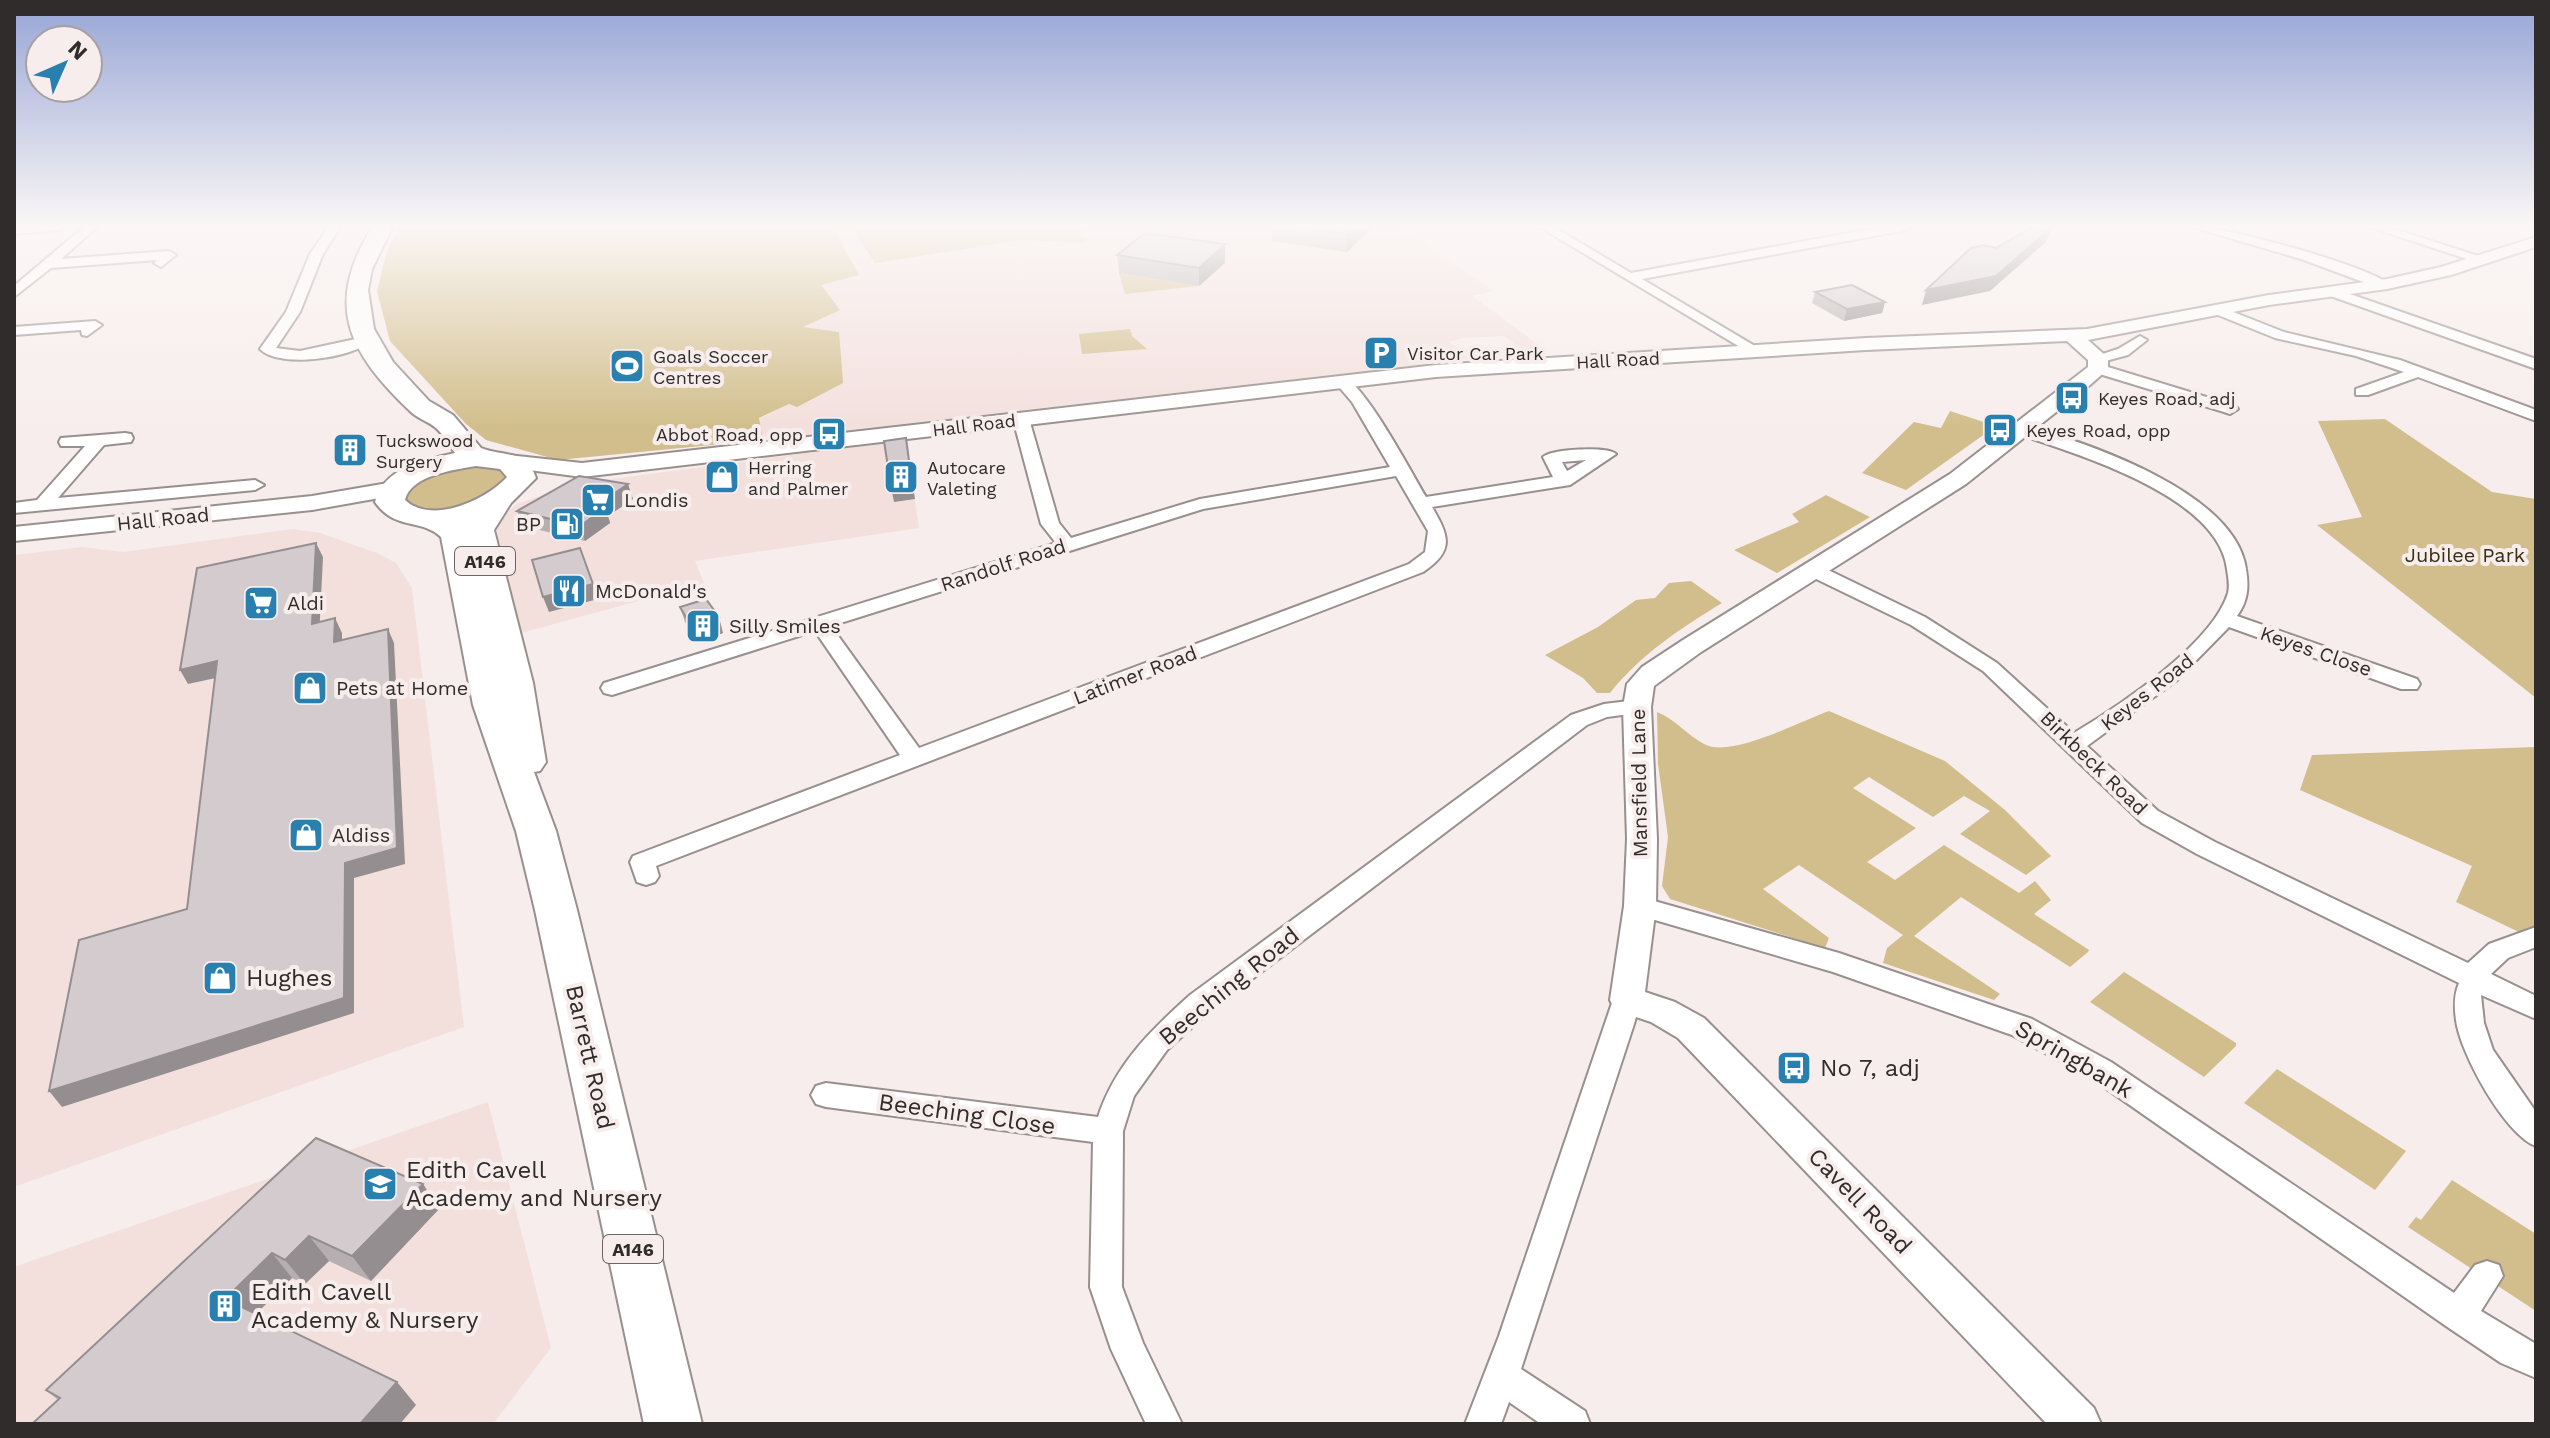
<svg xmlns="http://www.w3.org/2000/svg" width="2550" height="1438" viewBox="0 0 2550 1438" font-family="'Work Sans',sans-serif">
	<style>
		.built { fill: #f3e0dd }
		.green { fill: #d2be8c }
		.lines { fill: none; stroke-linecap: round; stroke-linejoin: round }
		.minor-casing { stroke: #98908e; stroke-width: 4 }
		.tertiary-casing { stroke: #98908e; stroke-width: 4 }
		.trunk-casing { stroke: #98908e; stroke-width: 4 }
		.minor { fill: #fff; fill-rule: evenodd }
		.tertiary { fill: #fff; fill-rule: evenodd }
		.trunk { fill: #fff; fill-rule: evenodd }
		.wall { fill: #b6afb1 }
		.shaded-wall { fill: #948e90 }
		.building { fill: #d4cbce; stroke: #948e90; stroke-width: 2 }
		.labels { text-anchor: middle; dominant-baseline: central; stroke-width: 8; stroke-linejoin: round; paint-order: stroke }
		.far-poi-label { font-size: 18px; fill: #2f2c2b; stroke: #f7edec; text-anchor: start }
		.far-street-label { font-size: 18px; fill: #2f2c2b; stroke: #f7edec }
		.shield { fill: #f7edec; stroke: #6b6665; stroke-width: 2 }
		.shield-label { font-size: 18px; font-weight: bold; fill: #2f2c2b }
		.poi-label { font-size: 20px; fill: #2f2c2b; stroke: #f7edec; text-anchor: start }
		.street-label { font-size: 20px; fill: #2f2c2b; stroke: #f7edec }
		.park-label { font-size: 20px; fill: #382e12; stroke: #f7edec }
		.near-poi-label { font-size: 24px; fill: #2f2c2b; stroke: #f7edec; text-anchor: start }
		.near-street-label { font-size: 24px; fill: #2f2c2b; stroke: #f7edec }
	</style>
	<rect width="100%" height="100%" fill="#f7edec"/>
	<!-- built -->
	<g class="built">
		<path d="M 400,226 L 1401,226 L 1493,291 L 1472,296 L 1547,351 L 1526,353 L 1504,336 L 1463,338 L 1449,342 L 1471,359 L 763,440 L 759,419 L 789,404 L 801,327 L 820,285 L 832,281 L 466,304 L 390,341 L 377,291 L 384,259 Z"/>
		<path d="M 906,440 L 919,528 L 695,561 L 704,583 L 514,635 L 497,529 L 503,516 L 517,504 L 559,489 L 597,481 Z"/>
		<path d="M 293,529 L 320,533 L 377,553 L 396,563 L 412,588 L 464,1027 L 14,1187 L 14,555 L 82,547 L 123,552 Z"/>
		<path d="M 488,1102 L 551,1348 L 493,1424 L 14,1424 L 14,1267 Z"/>
	</g>
	<!-- green -->
	<g class="green">
		<path d="M 400,226 L 832,226 L 859,275 L 821,285 L 840,310 L 803,327 L 839,332 L 843,383 L 797,407 L 789,404 L 759,418 L 763,440 L 558,460 L 486,440 L 466,424 L 390,341 L 377,291 L 387,251 Z"/>
		<path d="M 851,226 L 1095,226 L 1095,228 L 1085,231 L 1082,237 L 1088,239 L 1084,243 L 1023,240 L 875,263 Z"/>
		<path d="M 1119,273 L 1199,286 L 1125,294 Z"/>
		<path d="M 1130,329 L 1132,336 L 1147,349 L 1082,354 L 1079,334 Z"/>
		<path d="M 1950,411 L 1996,426 L 1906,490 L 1862,473 L 1914,422 L 1941,428 Z"/>
		<path d="M 2385,419 L 2492,492 L 2536,499 L 2536,698 L 2317,525 L 2362,517 L 2318,421 Z"/>
		<path d="M 468,465 C 483,466 498,464 506,478 C 495,503 416,528 403,497 C 417,474 444,471 468,465 Z"/>
		<path d="M 1826,495 L 1870,517 L 1777,573 L 1734,550 L 1799,522 L 1792,514 Z"/>
		<path d="M 1691,581 L 1722,603 C 1680,629 1641,654 1610,693 L 1597,693 L 1583,678 L 1545,655 L 1598,627 L 1636,600 L 1655,598 L 1669,583 Z"/>
		<path d="M 1829,711 L 1945,761 L 2005,810 L 2051,856 L 2026,875 L 1960,834 L 1990,811 L 1964,796 L 1933,817 L 1869,777 L 1853,788 L 1916,828 L 1867,862 L 1895,880 L 1944,845 L 2019,893 L 2035,881 L 2051,900 L 2034,914 L 2089,950 L 2088,952 L 2070,967 L 1961,897 L 1914,936 L 2000,994 L 1994,1000 L 1883,963 L 1887,948 L 1903,935 L 1799,865 L 1763,889 L 1829,938 L 1825,948 L 1670,899 L 1662,886 L 1668,837 L 1658,764 L 1657,712 C 1675,719 1687,735 1704,744 C 1731,759 1800,721 1829,711 Z"/>
		<path d="M 2536,747 L 2536,929 L 2519,932 L 2456,902 L 2472,866 L 2300,790 L 2312,755 Z"/>
		<path d="M 2124,972 L 2236,1043 L 2236,1046 L 2204,1077 L 2090,1002 Z"/>
		<path d="M 2277,1069 L 2406,1151 L 2375,1190 L 2244,1103 Z"/>
		<path d="M 2452,1180 L 2536,1234 L 2536,1311 L 2408,1227 L 2416,1217 L 2421,1220 Z"/>
	</g>
	<g class="lines">
		<!-- minor casing -->
		<g class="minor-casing">
			<g id="minor">
				<path d="M 14,226 L 65,226 L 59,230 L 14,234 Z"/>
				<path d="M 85,226 L 98,226 L 61,259 L 169,251 L 176,255 L 161,267 L 154,263 L 157,260 L 51,268 L 14,297 L 14,286 Z"/>
				<path d="M 329,226 L 341,226 L 323,254 L 300,312 L 276,348 L 300,351 L 365,337 L 372,341 C 351,358 280,369 260,349 L 286,312 L 310,254 Z"/>
				<path d="M 1538,226 L 1552,226 L 1631,273 L 1887,226 L 1912,226 L 1906,230 L 1642,279 L 1760,349 L 1762,352 L 1755,356 Z"/>
				<path d="M 2189,226 C 2220,225 2366,265 2389,284 L 2377,287 L 2301,259 Z"/>
				<path d="M 2367,226 L 2385,226 L 2491,260 L 2479,263 Z"/>
				<path d="M 2330,287 L 2536,359 L 2536,369 L 2325,294 L 2325,288 Z"/>
				<path d="M 2218,306 L 2284,332 L 2400,360 L 2536,410 L 2536,421 L 2418,377 L 2368,395 L 2356,395 L 2356,389 L 2404,372 L 2356,356 L 2275,338 L 2213,313 L 2213,307 Z"/>
				<path d="M 95,321 L 102,325 L 87,336 L 82,335 L 81,330 L 14,335 L 14,327 Z"/>
				<path d="M 2140,336 L 2147,340 L 2128,355 L 2098,363 L 2090,358 L 2118,349 Z"/>
				<path d="M 2098,364 L 2236,406 L 2238,409 L 2230,414 L 2224,412 L 2093,372 L 2093,366 Z"/>
				<path d="M 1342,376 C 1365,384 1412,474 1426,497 L 1553,477 L 1543,457 C 1552,449 1607,446 1616,454 L 1570,485 L 1432,507 C 1449,536 1455,551 1423,572 L 656,866 L 659,876 L 655,882 L 646,885 L 637,882 L 630,862 L 633,856 L 900,755 L 815,631 L 612,695 L 604,693 L 601,688 L 604,683 L 1056,543 L 1041,524 L 1013,419 L 1015,416 L 1027,416 L 1029,419 L 1059,523 L 1071,538 L 1200,499 L 1390,467 L 1352,402 L 1334,381 ZM 1586,460 L 1567,471 L 1562,462 ZM 1396,476 L 1428,531 L 1425,552 L 1409,564 L 919,748 L 831,626 L 1203,509 Z"/>
				<path d="M 2021,425 C 2087,442 2235,492 2246,569 C 2249,587 2248,601 2237,616 L 2417,679 L 2420,684 L 2417,689 L 2401,689 L 2229,627 L 2176,681 L 2087,746 L 2158,811 L 2215,842 L 2468,963 L 2489,944 L 2536,927 L 2536,947 L 2508,958 L 2491,974 L 2536,996 L 2536,1019 L 2481,995 L 2484,1023 L 2493,1050 L 2536,1112 L 2536,1146 C 2505,1135 2460,1053 2456,1020 C 2454,1006 2454,995 2459,983 L 2197,854 L 2142,823 L 1983,671 L 1911,625 L 1808,575 L 1805,571 L 1808,567 L 1822,567 L 1925,617 L 1997,663 L 2074,733 C 2121,705 2213,643 2228,593 C 2230,585 2228,577 2227,569 C 2218,495 2075,454 2015,433 L 2013,430 L 2015,427 Z"/>
				<path d="M 125,433 L 131,434 L 133,438 L 131,442 L 104,445 L 58,498 L 255,480 L 264,485 L 255,490 L 14,513 L 14,503 L 37,500 L 85,446 L 61,446 L 59,442 L 61,438 Z"/>
				<path d="M 1637,700 L 1648,707 L 1645,712 L 1607,717 L 1587,725 L 1210,1011 L 1167,1050 L 1134,1096 L 1123,1131 L 1122,1287 L 1143,1343 L 1182,1424 L 1146,1424 L 1111,1349 L 1090,1287 L 1093,1142 L 826,1107 L 816,1104 L 811,1095 L 816,1086 L 826,1083 L 1098,1117 C 1115,1065 1150,1031 1190,995 L 1571,715 L 1604,704 Z"/>
				<path d="M 1640,897 L 1839,953 L 2032,1019 L 2111,1062 L 2454,1293 L 2475,1265 L 2487,1261 L 2499,1265 L 2503,1276 L 2481,1311 L 2536,1344 L 2536,1378 L 2501,1363 L 2446,1326 L 2091,1078 L 2012,1035 L 1833,972 L 1631,913 L 1627,906 L 1631,899 Z"/>
				<path d="M 1627,989 L 1637,992 L 1641,1000 L 1634,1024 L 1521,1369 L 1585,1411 L 1590,1424 L 1541,1424 L 1509,1402 L 1501,1424 L 1465,1424 L 1499,1336 L 1613,1000 L 1617,992 Z"/>
			</g>
		</g>
		<!-- tertiary casing -->
		<g class="tertiary-casing">
			<g id="tertiary">
				<path d="M 2536,237 L 2536,247 L 2451,275 L 2387,289 L 2269,305 L 2088,340 L 2108,358 L 2108,369 L 2090,385 L 1966,484 L 1701,652 L 1654,686 L 1651,707 L 1657,839 L 1656,906 L 1645,992 L 1675,1002 L 1704,1018 L 2094,1408 L 2101,1424 L 2047,1424 L 1678,1038 L 1651,1022 L 1615,1010 L 1610,1000 L 1624,906 L 1627,839 L 1623,707 L 1627,684 L 1642,667 L 1683,640 L 1950,474 L 2088,367 L 2088,360 L 2067,341 L 1866,350 L 1436,377 L 582,477 L 507,467 L 496,461 L 507,455 L 582,463 L 1436,365 L 1866,338 L 2087,329 L 2269,295 L 2387,279 L 2441,267 Z"/>
				<path d="M 394,482 L 405,489 L 402,494 L 312,510 L 14,541 L 14,527 L 312,496 Z"/>
			</g>
		</g>
		<!-- trunk casing -->
		<g class="trunk-casing">
			<path id="trunk" d="M 373,226 L 393,226 L 372,269 L 368,290 L 374,329 L 393,362 L 429,401 L 453,415 L 481,448 C 503,457 527,449 536,478 L 511,503 L 494,530 L 533,683 L 546,762 L 540,771 L 534,772 L 556,831 L 577,910 L 702,1424 L 644,1424 L 535,910 L 516,831 L 473,705 L 441,537 C 421,518 395,531 375,502 C 384,467 424,460 455,453 C 449,445 444,435 436,428 C 428,421 418,419 410,411 C 347,351 324,304 373,226 ZM 476,466 L 500,469 L 507,477 C 486,500 432,525 405,500 C 411,475 454,470 476,466 Z"/>
		</g>
		<!-- minor -->
		<use href="#minor" class="minor"/>
		<!-- tertiary -->
		<use href="#tertiary" class="tertiary"/>
		<!-- trunk -->
		<use href="#trunk" class="trunk"/>
	</g>
	<!-- wall -->
	<g class="wall">
		<path d="M 1272,226 L 1374,226 L 1347,252 L 1272,241 Z"/>
		<path d="M 1225,244 L 1225,263 L 1199,286 L 1119,273 L 1117,255 Z"/>
		<path d="M 1815,292 L 1885,302 L 1882,313 L 1844,321 L 1812,303 Z"/>
		<path d="M 633,499 L 608,516 L 610,523 L 585,541 L 523,526 L 517,511 Z"/>
		<path d="M 680,607 L 723,633 L 696,642 L 685,622 Z"/>
		<path d="M 316,1138 L 423,1184 L 439,1209 L 371,1281 L 329,1261 L 305,1284 L 292,1278 L 256,1314 L 416,1405 L 58,1400 L 46,1390 Z"/>
	</g>
	<!-- shaded-wall -->
	<g class="shaded-wall">
		<path d="M 1357,226 L 1374,226 L 1347,252 L 1347,234 Z"/>
		<path d="M 2051,228 L 2046,242 L 1990,291 L 1922,305 L 1926,290 Z"/>
		<path d="M 1225,244 L 1225,263 L 1199,286 L 1199,268 Z"/>
		<path d="M 1885,302 L 1882,313 L 1844,321 L 1847,309 Z"/>
		<path d="M 908,452 L 915,499 L 894,502 L 891,487 Z"/>
		<path d="M 628,484 L 633,499 L 608,516 L 610,523 L 585,541 L 580,526 L 596,506 Z"/>
		<path d="M 316,543 L 323,557 L 319,638 L 312,624 Z"/>
		<path d="M 580,548 L 598,599 L 549,612 L 543,597 Z"/>
		<path d="M 719,617 L 723,633 L 696,642 L 691,626 Z"/>
		<path d="M 335,618 L 342,633 L 342,656 L 334,642 Z"/>
		<path d="M 388,629 L 394,643 L 405,864 L 354,878 L 354,1013 L 62,1107 L 49,1091 L 345,863 Z"/>
		<path d="M 217,661 L 225,676 L 188,684 L 180,670 Z"/>
		<path d="M 423,1184 L 439,1209 L 371,1281 L 352,1256 Z"/>
		<path d="M 309,1236 L 329,1261 L 305,1284 L 285,1260 Z"/>
		<path d="M 272,1253 L 292,1278 L 247,1323 L 225,1299 Z"/>
		<path d="M 397,1382 L 416,1405 L 400,1424 L 360,1424 Z"/>
	</g>
	<!-- building -->
	<g class="building">
		<path d="M 1289,226 L 1357,226 L 1347,234 Z"/>
		<path d="M 2034,226 L 2049,226 L 2051,228 L 1996,276 L 1926,290 L 1971,248 L 1983,245 L 1996,248 Z"/>
		<path d="M 1145,233 L 1225,244 L 1199,268 L 1117,255 Z"/>
		<path d="M 1852,285 L 1885,302 L 1847,309 L 1815,292 Z"/>
		<path d="M 906,438 L 912,484 L 891,487 L 884,441 Z"/>
		<path d="M 579,476 L 628,484 L 596,506 L 605,508 L 580,526 L 517,511 Z"/>
		<path d="M 316,543 L 312,624 L 335,618 L 334,642 L 388,629 L 397,848 L 345,863 L 344,998 L 49,1091 L 79,940 L 187,909 L 217,661 L 180,670 L 197,568 Z"/>
		<path d="M 580,548 L 593,584 L 543,597 L 532,560 Z"/>
		<path d="M 706,599 L 719,617 L 691,626 L 680,607 Z"/>
		<path d="M 316,1138 L 423,1184 L 352,1256 L 309,1236 L 285,1260 L 272,1253 L 225,1299 L 397,1382 L 360,1424 L 32,1424 L 60,1398 L 46,1390 Z"/>
	</g>
	<!-- sky -->
	<linearGradient id="sky" x2="0" y2="1"><stop stop-color="#97a5d6"/><stop offset="0.53" stop-color="#fbf7f6"/><stop offset="1" stop-color="#fbf7f6" stop-opacity="0"/></linearGradient>
	<rect width="2550" height="427" fill="url(#sky)"/>
	<!-- icons -->
	<defs>
		<g id="parking-square" transform="scale(1.8)"><rect x="-9" y="-9" width="18" height="18" rx="4" fill="#2980af" stroke="#f7edec"/><path d="M-3.5-5.5H1a3.5 3.5 0 0 1 0 7H-1V5.5H-3.5ZM-1-3.4V-.6H.8a1.4 1.4 0 0 0 0-2.8Z" fill="#fff"/></g>
		<g id="stadium-square" transform="scale(1.8)"><rect x="-9" y="-9" width="18" height="18" rx="4" fill="#2980af" stroke="#f7edec"/><path d="M0-5a6.5 5 0 1 0 0 10a6.5 5 0 1 0 0-10ZM-3.5-1.8h7v3.6h-7Z" fill="#fff"/></g>
		<g id="bus-square" transform="scale(1.8)"><rect x="-9" y="-9" width="18" height="18" rx="4" fill="#2980af" stroke="#f7edec"/><path d="M-5-6H5V4H4V6H2V4H-2V6H-4V4H-5ZM-3.5-4V0h7V-4ZM-3.5 1.2v1.5H-2V1.2ZM2 1.2v1.5H3.5V1.2Z" fill="#fff"/></g>
		<g id="building-square" transform="scale(1.8)"><rect x="-9" y="-9" width="18" height="18" rx="4" fill="#2980af" stroke="#f7edec"/><path d="M-4-6H4V6H1V3H-1V6H-4ZM-2.5-4.3h1.7v1.8h-1.7ZM.8-4.3h1.7v1.8H.8ZM-2.5-1h1.7V.8h-1.7ZM.8-1h1.7V.8H.8Z" fill="#fff"/></g>
		<g id="shop-square" transform="scale(1.8)"><rect x="-9" y="-9" width="18" height="18" rx="4" fill="#2980af" stroke="#f7edec"/><path d="M-5-2.5h2.3a2.7 3.5 0 0 1 5.4 0H5L5.5 6h-11ZM-1.5-2.5h3a1.5 2.3 0 0 0-3 0Z" fill="#fff"/></g>
		<g id="supermarket-square" transform="scale(1.8)"><rect x="-9" y="-9" width="18" height="18" rx="4" fill="#2980af" stroke="#f7edec"/><path d="M-6-5.5h2.5l.6 2H6L4.5 2H-2.5L-4.4-4H-6ZM-1.5 3.2a1.3 1.3 0 1 0 .1 0ZM3 3.2a1.3 1.3 0 1 0 .1 0Z" fill="#fff"/></g>
		<g id="fuel-square" transform="scale(1.8)"><rect x="-9" y="-9" width="18" height="18" rx="4" fill="#2980af" stroke="#f7edec"/><path d="M-5.5-6h7V0h2V4h1.3V-2.5L3-4.5l.8-.8L6-3V5H2.5V1h-1V6h-7ZM-4.2-4.7v3.2H.2V-4.7Z" fill="#fff"/></g>
		<g id="restaurant-square" transform="scale(1.8)"><rect x="-9" y="-9" width="18" height="18" rx="4" fill="#2980af" stroke="#f7edec"/><path d="M-5-6h1v4h1v-4h1v4h1v-4h1v5L-1.5 .5V6h-2V.5L-5-1ZM5-6V6H3V1.5H1.5Q1.5-4 5-6Z" fill="#fff"/></g>
		<g id="school-square" transform="scale(1.8)"><rect x="-9" y="-9" width="18" height="18" rx="4" fill="#2980af" stroke="#f7edec"/><path d="M0-5L7-2L0 1L-7-2ZM-4 1L0 2.5L4 1V4Q0 6-4 4Z" fill="#fff"/></g>
	</defs>
	<g fill-rule="evenodd">
		<use href="#parking-square" x="1381" y="353"/>
		<use href="#stadium-square" x="627" y="366"/>
		<use href="#bus-square" x="2072" y="398"/>
		<use href="#bus-square" x="2000" y="430"/>
		<use href="#bus-square" x="829" y="434"/>
		<use href="#building-square" x="350" y="450"/>
		<use href="#shop-square" x="722" y="477"/>
		<use href="#building-square" x="901" y="477"/>
		<use href="#supermarket-square" x="598" y="500"/>
		<use href="#fuel-square" x="567" y="524"/>
		<use href="#restaurant-square" x="569" y="591"/>
		<use href="#supermarket-square" x="261" y="603"/>
		<use href="#building-square" x="703" y="626"/>
		<use href="#shop-square" x="310" y="688"/>
		<use href="#shop-square" x="306" y="835"/>
		<use href="#shop-square" x="220" y="978"/>
		<use href="#bus-square" x="1794" y="1068"/>
		<use href="#school-square" x="380" y="1184"/>
		<use href="#building-square" x="225" y="1306"/>
	</g>
	<g class="labels">
		<!-- far-poi labels -->
		<g class="far-poi-label">
			<text x="1407" y="353">Visitor Car Park</text>
			<text x="653" y="356">Goals Soccer<tspan x="653" dy="21">Centres</tspan></text>
			<text x="2098" y="398">Keyes Road, adj</text>
			<text x="2026" y="430">Keyes Road, opp</text>
			<text x="803" y="434" text-anchor="end">Abbot Road, opp</text>
			<text x="376" y="440">Tuckswood<tspan x="376" dy="21">Surgery</tspan></text>
			<text x="748" y="467">Herring<tspan x="748" dy="21">and Palmer</tspan></text>
			<text x="927" y="467">Autocare<tspan x="927" dy="21">Valeting</tspan></text>
		</g>
		<!-- far-street labels -->
		<g class="far-street-label">
			<text transform="translate(1618 360) rotate(-3)">Hall Road</text>
			<text transform="translate(974 425) rotate(-7)">Hall Road</text>
		</g>
		<!-- shield labels -->
		<g class="shield">
			<rect x="455" y="547" width="60" height="28" rx="6"/>
			<rect x="603" y="1235" width="60" height="28" rx="6"/>
		</g>
		<g class="shield-label">
			<text x="485" y="561">A146</text>
			<text x="633" y="1249">A146</text>
		</g>
		<!-- poi labels -->
		<g class="poi-label">
			<text x="624" y="500">Londis</text>
			<text x="541" y="524" text-anchor="end">BP</text>
			<text x="595" y="591">McDonald's</text>
			<text x="287" y="603">Aldi</text>
			<text x="729" y="626">Silly Smiles</text>
			<text x="336" y="688">Pets at Home</text>
			<text x="332" y="835">Aldiss</text>
		</g>
		<!-- street labels -->
		<g class="street-label">
			<text transform="translate(163 519) rotate(-6)">Hall Road</text>
			<text transform="translate(1003 565) rotate(-18)">Randolf Road</text>
			<text transform="translate(2316 651) rotate(19)">Keyes Close</text>
			<text transform="translate(1135 675) rotate(-21)">Latimer Road</text>
			<text transform="translate(2147 692) rotate(-38)">Keyes Road</text>
			<text transform="translate(2094 763) rotate(44)">Birkbeck Road</text>
			<text transform="translate(1639 783) rotate(-91)">Mansfield Lane</text>
		</g>
		<!-- park labels -->
		<g class="park-label">
			<text x="2465" y="555">Jubilee Park</text>
		</g>
		<!-- near-poi labels -->
		<g class="near-poi-label">
			<text x="246" y="978">Hughes</text>
			<text x="1820" y="1068">No 7, adj</text>
			<text x="406" y="1170">Edith Cavell<tspan x="406" dy="28">Academy and Nursery</tspan></text>
			<text x="251" y="1292">Edith Cavell<tspan x="251" dy="28">Academy &amp; Nursery</tspan></text>
		</g>
		<!-- near-street labels -->
		<g class="near-street-label">
			<text transform="translate(1229 986) rotate(-39)">Beeching Road</text>
			<text transform="translate(590 1057) rotate(77)">Barrett Road</text>
			<text transform="translate(2074 1059) rotate(30)">Springbank</text>
			<text transform="translate(967 1114) rotate(8)">Beeching Close</text>
			<text transform="translate(1860 1201) rotate(46)">Cavell Road</text>
		</g>
	</g>
	<!-- border -->
	<rect width="2550" height="1438" fill="none" stroke="#2f2c2b" stroke-width="32"/>
	<!-- north arrow -->
	<g transform="translate(64 64) rotate(45)"><circle r="38" fill="#f7edec" stroke="#a7a09f" stroke-width="2"/>
	<path d="M0-6L14 30L0 20L-14 30Z" fill="#2980af"/>
	<text y="-12" font-size="22" font-weight="bold" text-anchor="middle" fill="#2f2c2b">N</text>
	</g>
</svg>
